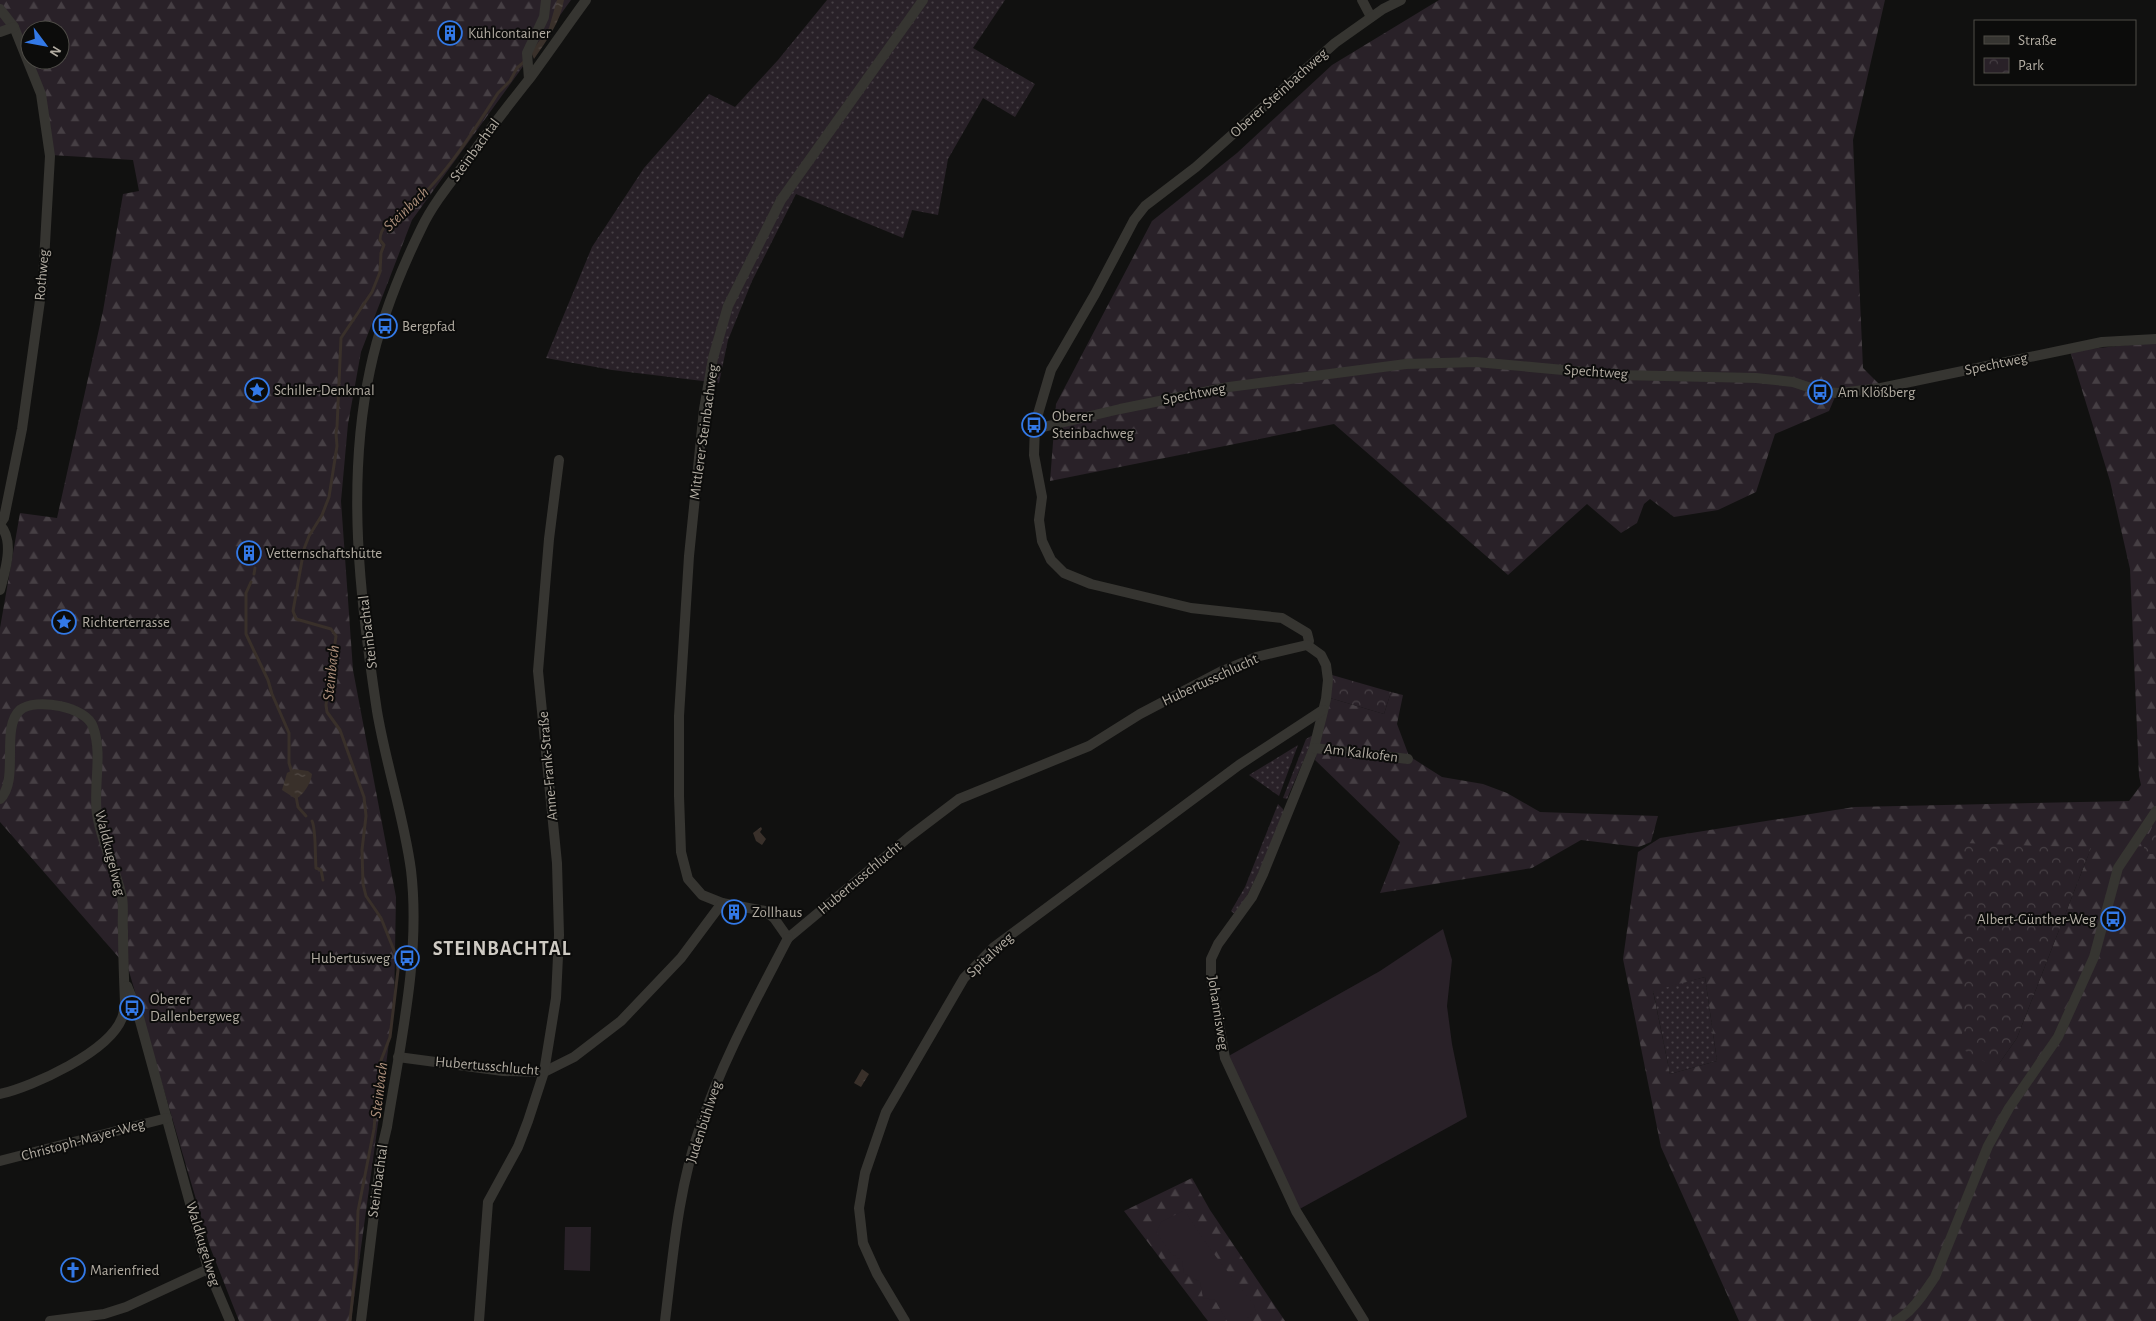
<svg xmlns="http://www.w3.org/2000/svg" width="2156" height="1321" viewBox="0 0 2156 1321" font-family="'Alegreya Sans',sans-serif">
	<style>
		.grass { fill: url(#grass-dots) }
		.forest { fill: url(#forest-firs); fill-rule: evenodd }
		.park { fill: url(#park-crowns) }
		.garden { fill: #292128 }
		.water { fill: url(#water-ripples) }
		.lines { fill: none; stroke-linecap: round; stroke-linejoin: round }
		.stream { stroke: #39302a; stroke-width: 3 }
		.street { stroke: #363531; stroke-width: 10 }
		.labels { text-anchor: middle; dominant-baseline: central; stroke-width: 4; stroke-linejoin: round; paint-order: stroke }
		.poi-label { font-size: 15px; fill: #b2aca2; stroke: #0c0c0b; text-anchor: start }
		.street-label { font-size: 15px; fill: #b2aca2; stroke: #0c0c0b }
		.water-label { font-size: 16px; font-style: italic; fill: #ac8e7a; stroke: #0c0c0b }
		.district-label { font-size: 20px; font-weight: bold; letter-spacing: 1px; fill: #cecac3; stroke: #0c0c0b }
	</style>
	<defs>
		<pattern id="grass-dots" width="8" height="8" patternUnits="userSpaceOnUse" patternTransform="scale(1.25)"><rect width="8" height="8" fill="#292128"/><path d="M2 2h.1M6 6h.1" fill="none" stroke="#463f44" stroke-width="1.8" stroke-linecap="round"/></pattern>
		<pattern id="forest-firs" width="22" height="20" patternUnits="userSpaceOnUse" patternTransform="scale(1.25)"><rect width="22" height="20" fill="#292128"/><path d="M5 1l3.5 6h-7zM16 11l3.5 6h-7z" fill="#463f44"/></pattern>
		<pattern id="park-crowns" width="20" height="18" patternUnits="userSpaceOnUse" patternTransform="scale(1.25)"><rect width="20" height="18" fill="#292128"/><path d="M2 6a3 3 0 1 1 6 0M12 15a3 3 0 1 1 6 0" fill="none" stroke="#463f44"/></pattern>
		<pattern id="water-ripples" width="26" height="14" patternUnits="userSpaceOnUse" patternTransform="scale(1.25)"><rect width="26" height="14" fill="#39302a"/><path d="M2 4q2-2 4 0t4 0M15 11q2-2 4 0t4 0" fill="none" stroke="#534b46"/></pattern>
	</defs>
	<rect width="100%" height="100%" fill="#111110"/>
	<!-- grass -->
	<g class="grass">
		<path d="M 827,0 L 1005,0 L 973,48 L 1035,84 L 1015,117 L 983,98 L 948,159 L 938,215 L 912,210 L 903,238 L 796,194 L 752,281 L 728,340 L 719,383 L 612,370 L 546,358 L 592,247 L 644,168 L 709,94 L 735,107 L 778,60 Z"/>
		<path d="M 1315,734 L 1287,799 L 1283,798 L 1306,739 Z"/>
		<path d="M 1298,745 L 1279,796 L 1249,775 Z"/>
		<path d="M 1278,804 L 1283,809 L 1285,818 L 1237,916 L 1231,911 L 1245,887 Z"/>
		<path d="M 1705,977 L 1717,1061 L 1670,1074 L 1653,990 Z"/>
	</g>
	<!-- forest -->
	<g class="forest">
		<path d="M 0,0 L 571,0 L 412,220 L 361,352 L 348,424 L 341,501 L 353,670 L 396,897 L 394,1006 L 351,1321 L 239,1321 L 210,1247 L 128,968 L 0,822 L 0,628 L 20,513 L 57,518 L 103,311 L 123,194 L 139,191 L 133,160 L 51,155 L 43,93 L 15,25 L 0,30 ZM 30,30 L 60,30 L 60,60 L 30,60 Z"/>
		<path d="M 1439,0 L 1885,0 L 1853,140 L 1863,368 L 1879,384 L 1835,397 L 1829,411 L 1775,434 L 1756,492 L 1718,510 L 1674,517 L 1650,499 L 1644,504 L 1637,523 L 1621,533 L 1587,504 L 1508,575 L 1334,424 L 1050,481 L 1056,404 L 1152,221 L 1237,153 L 1332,65 Z"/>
		<path d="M 2156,342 L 2156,819 L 2144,854 L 2156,854 L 2156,1321 L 1739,1321 L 1661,1147 L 1623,959 L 1638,852 L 1660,838 L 1854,807 L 2129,801 L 2141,785 L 2139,776 L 2130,569 L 2110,481 L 2070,351 ZM 2091,848 L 2017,1038 L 1996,1068 ZM 1705,977 L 1717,1061 L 1670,1074 L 1653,991 Z"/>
		<path d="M 1391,692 L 1403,695 L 1397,724 L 1409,756 L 1442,777 L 1483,784 L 1507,793 L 1540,812 L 1658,816 L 1651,842 L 1639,847 L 1581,840 L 1532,868 L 1380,893 L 1400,842 L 1315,760 L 1330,698 L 1384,714 Z"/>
		<path d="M 1192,1178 L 1210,1210 L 1285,1321 L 1208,1321 L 1124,1211 Z"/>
	</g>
	<!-- park -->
	<g class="park">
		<path d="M 1332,675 L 1391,692 L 1384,714 L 1330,698 Z"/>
		<path d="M 2156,819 L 2156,854 L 2144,854 L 2144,844 Z"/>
		<path d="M 1964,843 L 2091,848 L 2017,1038 L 1996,1068 L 1962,1049 Z"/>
	</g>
	<!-- garden -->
	<g class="garden">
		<path d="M 1443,929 L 1452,960 L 1447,1006 L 1452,1044 L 1467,1117 L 1296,1211 L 1225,1058 L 1380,971 Z"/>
		<path d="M 1185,1210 C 1204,1244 1230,1274 1254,1305 L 1256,1311 L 1243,1321 L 1227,1321 L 1215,1300 L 1203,1298 L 1200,1282 L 1184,1273 L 1182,1261 L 1171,1253 L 1156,1232 L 1161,1222 Z"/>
		<path d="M 565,1227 L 591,1227 L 590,1271 L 564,1270 Z"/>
	</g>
	<!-- water -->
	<g class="water">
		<path d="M 557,0 L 564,0 C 560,23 547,40 534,59 L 531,52 L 549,28 Z"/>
		<path d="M 294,769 L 308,771 L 312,774 C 311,783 304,794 296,799 L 282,790 L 287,773 Z"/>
		<path d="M 761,827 L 762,829 L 760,832 L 766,839 L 762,845 L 756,841 L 753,833 Z"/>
		<path d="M 862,1069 L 869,1074 L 861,1087 L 854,1083 Z"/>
	</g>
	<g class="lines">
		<!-- stream -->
		<g class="stream">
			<path d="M 258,561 L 260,555"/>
			<path d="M 254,574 L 255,568"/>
			<path d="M 251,582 L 246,593 L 246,634 L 268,680 L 272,694 L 289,733 L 289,763 L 292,773"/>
			<path d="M 296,796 L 298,807 L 306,816"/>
			<path d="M 312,821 C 316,828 315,857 316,868 L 321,870 L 323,880"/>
			<path d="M 350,1321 L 356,1265 L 358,1211 L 374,1129 L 380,1063 L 390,1037 L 398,970 L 397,958 L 381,918 L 366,896 L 363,884 L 362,850 L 366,816 L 364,797 L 340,730 L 327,712 L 326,705 L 336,636 L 331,629 L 296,619 L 293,611 L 304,549 L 309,536 L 322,515 L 329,497 L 337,446 L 336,433 L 337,427 L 341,338 L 372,292 L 380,272 L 381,253 L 384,245 L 380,240 C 380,222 403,212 415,202 C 446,175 475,129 498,93 L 510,81 L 517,68 L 524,62"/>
		</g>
		<!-- street -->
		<g class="street">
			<path d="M 1362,0 L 1371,17"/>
			<path d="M 0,9 L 14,27 L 41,94 L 50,156 L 43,279 L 22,429 L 4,518 L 0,524"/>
			<path d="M 0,32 L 14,27"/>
			<path d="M 529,79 L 527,53 L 544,17 L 546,0"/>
			<path d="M 1035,429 L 1120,409 L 1229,387 L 1406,364 L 1476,362 L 1618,375 L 1756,378 L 1793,382 L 1823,392 L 1839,393 L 1881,388 L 2102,342 L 2156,339"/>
			<path d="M 0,525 C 15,541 5,571 0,590"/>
			<path d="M 1307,645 L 1309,641 L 1307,633 L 1282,618 L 1191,608 L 1091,584 L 1064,573 L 1051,560 L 1042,541 L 1039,520 L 1042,497 L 1034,455 L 1035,424 L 1051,370 L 1095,294 L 1134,220 L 1145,206 L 1196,167 L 1335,43 L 1383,9 L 1401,0"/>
			<path d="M 1307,645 L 1321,655 L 1326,665 L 1328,680 L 1326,699 L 1314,748 L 1263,874 L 1252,897 L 1218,944 L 1211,959 L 1211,977 L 1225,1058 L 1296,1211 L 1364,1321"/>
			<path d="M 1314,748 L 1408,759"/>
			<path d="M 0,799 C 20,780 0,728 20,710 C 36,697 87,707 93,727 C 103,754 93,786 97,814 C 101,842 116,869 122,897 C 124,908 122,920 123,931 C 123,955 124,979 125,1003 C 124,1008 124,1014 122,1018 C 109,1052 34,1086 0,1094"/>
			<path d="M 722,903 L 702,895 L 688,879 L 681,852 L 679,796 L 679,716 L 689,556 L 704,409 L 713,358 L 728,306 L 781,200 L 923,0"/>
			<path d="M 127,986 L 137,1010 L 208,1269 L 230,1321"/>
			<path d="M 398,1057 L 503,1071 L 544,1072 L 574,1057 L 621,1021 L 681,958 L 722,903 L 765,911 L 774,918 L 788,938 L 909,837 L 959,799 L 1089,746 L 1140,714 L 1222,671 L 1256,657 L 1307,645"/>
			<path d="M 0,1161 L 167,1118"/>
			<path d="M 50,1321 L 104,1314 L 126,1307 L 208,1269"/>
			<path d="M 361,1321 L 382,1148 L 387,1127 C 400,1044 421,955 411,870 C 404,817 386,765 377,711 C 360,600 346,482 370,370 C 380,322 399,274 421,229 C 434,201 457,175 475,150 C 493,125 511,102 530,78 C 549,52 567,26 586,0"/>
			<path d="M 479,1321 L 488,1202 L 518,1147 L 528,1121 L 544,1072 L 556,998 L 559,935 L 557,863 L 538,671 L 549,539 L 559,460"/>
			<path d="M 665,1321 C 673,1256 678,1189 700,1127 C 722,1061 756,1000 788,938"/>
			<path d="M 905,1321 L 877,1274 L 863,1243 L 859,1208 L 865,1173 L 886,1112 L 964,978 L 994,947 L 1239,765 L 1323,710"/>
			<path d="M 1896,1321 C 1913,1311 1924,1293 1935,1277 L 1988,1146 L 2009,1108 L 2058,1037 L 2094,957 L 2118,868 L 2156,811"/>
		</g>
	</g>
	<!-- icons -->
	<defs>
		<g id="building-ring" transform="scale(1.25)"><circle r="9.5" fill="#0c0c0b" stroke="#3379e7" stroke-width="1.5"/><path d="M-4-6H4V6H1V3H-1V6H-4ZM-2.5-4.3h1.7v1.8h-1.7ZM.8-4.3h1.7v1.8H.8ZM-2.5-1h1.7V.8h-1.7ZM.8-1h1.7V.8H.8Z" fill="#3379e7"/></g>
		<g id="bus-ring" transform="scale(1.25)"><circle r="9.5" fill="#0c0c0b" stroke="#3379e7" stroke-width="1.5"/><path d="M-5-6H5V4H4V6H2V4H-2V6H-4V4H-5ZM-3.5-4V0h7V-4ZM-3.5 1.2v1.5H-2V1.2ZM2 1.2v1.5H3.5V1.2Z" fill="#3379e7"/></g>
		<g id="sight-ring" transform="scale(1.25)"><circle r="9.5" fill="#0c0c0b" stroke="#3379e7" stroke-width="1.5"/><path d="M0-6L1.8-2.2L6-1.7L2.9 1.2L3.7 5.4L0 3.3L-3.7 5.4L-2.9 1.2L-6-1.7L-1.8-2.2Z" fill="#3379e7"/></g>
		<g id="church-ring" transform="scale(1.25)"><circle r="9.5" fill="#0c0c0b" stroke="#3379e7" stroke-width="1.5"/><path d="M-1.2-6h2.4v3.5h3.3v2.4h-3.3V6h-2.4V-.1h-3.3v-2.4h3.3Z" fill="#3379e7"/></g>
	</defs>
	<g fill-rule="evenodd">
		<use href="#building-ring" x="450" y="33"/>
		<use href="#bus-ring" x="385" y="326"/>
		<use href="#sight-ring" x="257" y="390"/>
		<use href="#bus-ring" x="1820" y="392"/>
		<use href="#bus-ring" x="1034" y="425"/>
		<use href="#building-ring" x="249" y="553"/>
		<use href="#sight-ring" x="64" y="622"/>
		<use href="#building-ring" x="734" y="912"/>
		<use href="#bus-ring" x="2113" y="919"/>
		<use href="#bus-ring" x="407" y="958"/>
		<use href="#bus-ring" x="132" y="1008"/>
		<use href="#church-ring" x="73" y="1270"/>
	</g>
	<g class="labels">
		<!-- poi labels -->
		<g class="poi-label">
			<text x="468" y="33">Kühlcontainer</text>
			<text x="402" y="326">Bergpfad</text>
			<text x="274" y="390">Schiller-Denkmal</text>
			<text x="1838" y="392">Am Klößberg</text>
			<text x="1052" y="416">Oberer<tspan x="1052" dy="17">Steinbachweg</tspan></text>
			<text x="266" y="553">Vetternschaftshütte</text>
			<text x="82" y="622">Richterterrasse</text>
			<text x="752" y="912">Zollhaus</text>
			<text x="2096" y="919" text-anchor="end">Albert-Günther-Weg</text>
			<text x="390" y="958" text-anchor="end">Hubertusweg</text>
			<text x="150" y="999">Oberer<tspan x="150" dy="17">Dallenbergweg</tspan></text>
			<text x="90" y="1270">Marienfried</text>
		</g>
		<!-- street labels -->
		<g class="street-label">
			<text transform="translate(1279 93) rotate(-42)">Oberer Steinbachweg</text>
			<text transform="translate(475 150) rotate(-54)">Steinbachtal</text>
			<text transform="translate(42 275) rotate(-85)">Rothweg</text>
			<text transform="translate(1996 364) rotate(-12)">Spechtweg</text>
			<text transform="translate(1596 372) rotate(4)">Spechtweg</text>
			<text transform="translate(1194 394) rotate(-11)">Spechtweg</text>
			<text transform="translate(704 432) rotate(-82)">Mittlerer Steinbachweg</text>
			<text transform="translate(368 632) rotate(-97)">Steinbachtal</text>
			<text transform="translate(1210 680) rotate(-25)">Hubertusschlucht</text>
			<text transform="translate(1361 753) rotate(7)">Am Kalkofen</text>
			<text transform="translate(548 766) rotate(-95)">Anne-Frank-Straße</text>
			<text transform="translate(110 853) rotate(76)">Waldkugelweg</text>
			<text transform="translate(860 878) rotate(-40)">Hubertusschlucht</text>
			<text transform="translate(990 955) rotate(-43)">Spitalweg</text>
			<text transform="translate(1218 1013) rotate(81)">Johannisweg</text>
			<text transform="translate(487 1066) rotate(5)">Hubertusschlucht</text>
			<text transform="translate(704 1122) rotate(-72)">Judenbühlweg</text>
			<text transform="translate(83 1140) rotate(-15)">Christoph-Mayer-Weg</text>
			<text transform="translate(378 1181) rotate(-82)">Steinbachtal</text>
			<text transform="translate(203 1244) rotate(73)">Waldkugelweg</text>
		</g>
		<!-- water labels -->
		<g class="water-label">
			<text transform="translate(406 209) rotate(-44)">Steinbach</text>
			<text transform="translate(331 673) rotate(-84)">Steinbach</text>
			<text transform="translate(379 1090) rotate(-83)">Steinbach</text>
		</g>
		<!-- district labels -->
		<g class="district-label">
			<text x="502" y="949">STEINBACHTAL</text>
		</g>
	</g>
	<!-- legend -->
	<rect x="1974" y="20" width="162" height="65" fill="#0c0c0b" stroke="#4e4c47"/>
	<rect x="1984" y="36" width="25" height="8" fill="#363531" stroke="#4e4c47"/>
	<text x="2018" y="45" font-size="15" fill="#b2aca2">Straße</text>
	<rect x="1984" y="58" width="25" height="15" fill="url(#park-crowns)" stroke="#4e4c47"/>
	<text x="2018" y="70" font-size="15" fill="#b2aca2">Park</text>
	<!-- north arrow -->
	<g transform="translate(45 45) rotate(122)"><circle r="24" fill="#0c0c0b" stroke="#4e4c47"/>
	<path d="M0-4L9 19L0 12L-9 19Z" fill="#3379e7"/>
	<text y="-8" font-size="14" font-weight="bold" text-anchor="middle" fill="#b2aca2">N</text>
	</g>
</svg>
